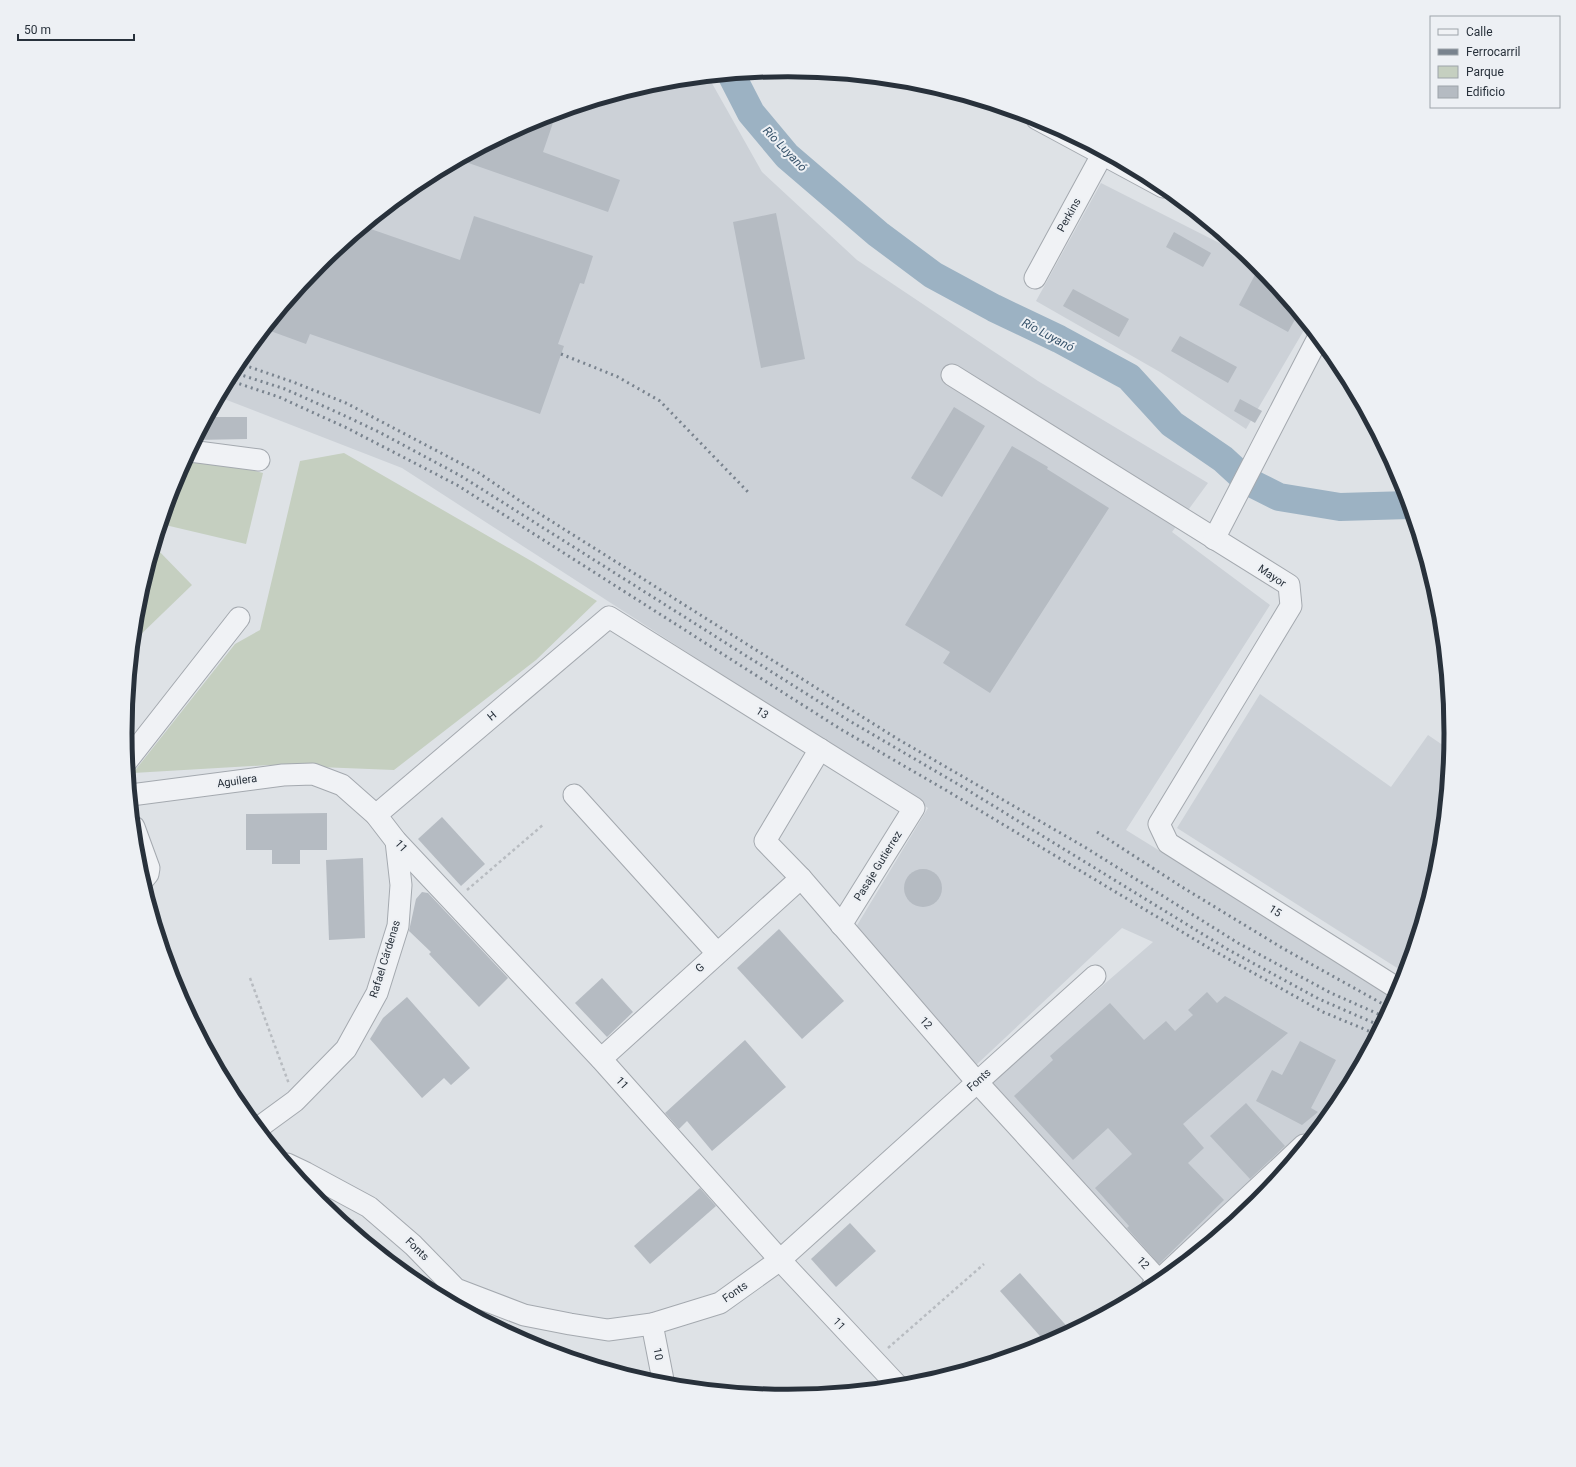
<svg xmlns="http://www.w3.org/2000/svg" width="1576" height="1467" viewBox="0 0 1576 1467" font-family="Roboto,sans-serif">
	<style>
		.built { fill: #ccd1d7 }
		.green { fill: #c5cfc0 }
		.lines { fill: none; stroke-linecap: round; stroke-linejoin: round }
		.river { stroke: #9cb2c3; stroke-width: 28 }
		.building { fill: #b5bbc2 }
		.minor-casing { stroke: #a4a9af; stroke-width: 23 }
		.path { stroke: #b8bcc1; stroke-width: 2.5; stroke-dasharray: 3 3; stroke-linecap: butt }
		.minor { stroke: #f0f2f5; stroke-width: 21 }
		.rail { stroke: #79838e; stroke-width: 3; stroke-dasharray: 2 4; stroke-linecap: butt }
		.labels { text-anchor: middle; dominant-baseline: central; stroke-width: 4; stroke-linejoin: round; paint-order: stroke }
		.street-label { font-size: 11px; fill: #28313b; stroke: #edf0f4 }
		.water-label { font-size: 12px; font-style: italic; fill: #37536b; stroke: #edf0f4 }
		.rim { fill: none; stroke: #28313b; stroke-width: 5 }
	</style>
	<rect width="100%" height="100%" fill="#dee2e6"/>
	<!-- built -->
	<g class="built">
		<path d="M 709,78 L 762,172 L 857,260 L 1038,381 L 1208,483 L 1172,532 L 1270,605 L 1126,830 L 1396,997 L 1342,1098 L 1158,1270 L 991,1082 L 1153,942 L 1122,928 L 974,1067 L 856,927 L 928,808 L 402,468 L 219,397 L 236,365 L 319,264 L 420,182 L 534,120 L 659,83 Z"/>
		<path d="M 1101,183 L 1251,259 L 1257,265 L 1307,325 L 1246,429 L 1160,372 L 1036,301 Z"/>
		<path d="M 1260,694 L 1391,787 L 1428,735 L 1450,750 L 1439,863 L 1405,973 L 1177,828 Z"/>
	</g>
	<!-- green -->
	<g class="green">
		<path d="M 344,453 L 533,562 L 597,601 L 536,660 L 394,770 L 269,765 L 133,773 L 235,644 L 260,630 L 300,461 Z"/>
		<path d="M 188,455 L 263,473 L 246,544 L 161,524 L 175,479 Z"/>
		<path d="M 155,547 L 192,585 L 134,641 L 137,604 Z"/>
	</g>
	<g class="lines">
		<!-- river -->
		<path class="river" d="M 732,76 L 751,113 L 787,156 L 878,234 L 933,275 L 994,308 L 1059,339 L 1129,377 L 1172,424 L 1223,459 L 1247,481 L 1279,497 L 1340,507 L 1409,505"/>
	</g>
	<!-- building -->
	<g class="building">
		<path d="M 556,114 L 543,152 L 620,180 L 608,212 L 460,160 L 534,120 Z"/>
		<path d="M 776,213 L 805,359 L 761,368 L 733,222 Z"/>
		<path d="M 474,216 L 593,256 L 584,284 L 580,283 L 558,344 L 564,346 L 540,414 L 310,334 L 306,344 L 265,329 L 319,264 L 365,227 L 460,260 Z"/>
		<path d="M 1174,232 L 1211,253 L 1203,267 L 1166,247 Z"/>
		<path d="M 1257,271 L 1267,276 L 1298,314 L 1288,332 L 1239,305 Z"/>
		<path d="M 1073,289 L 1129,319 L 1119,337 L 1063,306 Z"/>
		<path d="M 1180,336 L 1237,367 L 1228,383 L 1171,351 Z"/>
		<path d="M 1240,399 L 1262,411 L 1255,423 L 1234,411 Z"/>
		<path d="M 954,407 L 985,426 L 942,497 L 911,478 Z"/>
		<path d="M 208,417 L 247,417 L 247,439 L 196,440 Z"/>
		<path d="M 1012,446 L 1048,467 L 1047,469 L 1109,508 L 990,693 L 943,663 L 950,652 L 905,625 Z"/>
		<path d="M 327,813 L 327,850 L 300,850 L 300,864 L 272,864 L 272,850 L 246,850 L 246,814 Z"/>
		<path d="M 442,817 L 485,864 L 461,886 L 418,839 Z"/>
		<path d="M 363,858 L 365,938 L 329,940 L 326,860 Z"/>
		<circle cx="923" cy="888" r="19"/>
		<path d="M 422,892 L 428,893 L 508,978 L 479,1007 L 429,954 L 431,952 L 409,931 L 416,899 Z"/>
		<path d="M 779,929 L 844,1001 L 802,1039 L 737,968 Z"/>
		<path d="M 602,978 L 633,1012 L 607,1037 L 575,1003 Z"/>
		<path d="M 1207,992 L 1217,1003 L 1225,996 L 1288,1033 L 1183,1124 L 1204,1148 L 1188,1163 L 1224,1200 L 1159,1264 L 1127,1228 L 1129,1226 L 1095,1188 L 1132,1154 L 1108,1128 L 1073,1160 L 1014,1096 L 1053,1060 L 1050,1056 L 1110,1003 L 1144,1040 L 1166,1021 L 1175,1031 L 1193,1015 L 1188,1010 Z"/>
		<path d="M 407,997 L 470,1068 L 451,1085 L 444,1078 L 422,1098 L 370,1039 L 383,1018 Z"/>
		<path d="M 745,1040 L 786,1087 L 712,1151 L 687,1121 L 679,1129 L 665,1113 Z"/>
		<path d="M 1300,1041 L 1336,1060 L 1311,1108 L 1318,1112 L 1302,1125 L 1256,1101 L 1272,1070 L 1282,1075 Z"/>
		<path d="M 1246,1103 L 1285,1146 L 1250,1179 L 1210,1136 Z"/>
		<path d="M 700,1188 L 716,1206 L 650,1264 L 634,1246 Z"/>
		<path d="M 850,1223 L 876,1251 L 836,1287 L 811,1259 Z"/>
		<path d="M 1020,1273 L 1071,1331 L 1047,1344 L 1000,1291 Z"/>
	</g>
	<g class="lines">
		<!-- minor casing -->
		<g class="minor-casing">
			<g id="minor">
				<path d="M 1037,119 L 1163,187"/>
				<path d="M 1035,278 L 1103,153"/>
				<path d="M 952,375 L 1289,585 L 1291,606 L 1159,824 L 1168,843 L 1400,990"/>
				<path d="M 190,451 L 259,460"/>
				<path d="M 1214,539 L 1318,338"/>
				<path d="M 820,749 L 765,841 L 801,878 L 977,1082 L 1160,1282"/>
				<path d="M 127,761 L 239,618"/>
				<path d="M 131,795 L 283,775 L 313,774 L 342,785 L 376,815 L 396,841 L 601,1059 L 780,1260 L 898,1386"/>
				<path d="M 574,795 L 717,953"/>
				<path d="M 376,815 L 609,617 L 914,808 L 841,925"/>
				<path d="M 134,827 L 149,868 L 148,874 L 143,880"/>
				<path d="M 601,1059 L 801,878"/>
				<path d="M 258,1128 L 295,1101 L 346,1049 L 377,993 L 398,926 L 401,885 L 396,841"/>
				<path d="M 287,1164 L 306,1173 L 369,1207 L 413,1245 L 456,1289 L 524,1315 L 570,1324 L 608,1330 L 652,1324 L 720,1303 L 780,1260 L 1095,976"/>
				<path d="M 1152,1287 L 1304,1145"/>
				<path d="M 652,1324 L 664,1385"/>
			</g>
		</g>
		<!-- path -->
		<g class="path">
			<path d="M 467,890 L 544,824"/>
			<path d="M 250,978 L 289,1084"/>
			<path d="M 347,1226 L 354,1220"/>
			<path d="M 888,1348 L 984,1264"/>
		</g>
		<!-- minor -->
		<use href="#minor" class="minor"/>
		<!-- rail -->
		<g class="rail">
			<path d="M 561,354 L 618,377 L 660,401 L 748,492"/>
			<path d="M 238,363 L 293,382 L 346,403 L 479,473 L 532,509 L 896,738 L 1083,846 L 1238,943 L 1331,993 L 1385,1017"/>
			<path d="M 232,372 L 285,389 L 341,414 L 379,432 L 461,476 L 848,720 L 961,786 L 1227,949 L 1319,999 L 1381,1026"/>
			<path d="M 228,380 L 279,397 L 347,428 L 457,485 L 842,730 L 944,789 L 1209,948 L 1323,1012 L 1376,1034"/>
			<path d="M 1097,832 L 1182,887 L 1284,949 L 1390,1008"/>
		</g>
	</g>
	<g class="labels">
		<!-- street labels -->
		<g class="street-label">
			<text transform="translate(1069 215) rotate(-61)">Perkins</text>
			<text transform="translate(1272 576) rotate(34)">Mayor</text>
			<text transform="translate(762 713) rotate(32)">13</text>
			<text transform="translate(492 716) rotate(-40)">H</text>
			<text transform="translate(237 781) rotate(-8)">Aguilera</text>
			<text transform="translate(401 846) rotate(48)">11</text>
			<text transform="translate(878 866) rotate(-58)">Pasaje Gutierrez</text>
			<text transform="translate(1275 911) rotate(32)">15</text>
			<text transform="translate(385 959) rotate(-73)">Rafael Cárdenas</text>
			<text transform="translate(700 968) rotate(-42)">G</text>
			<text transform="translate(926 1023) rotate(49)">12</text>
			<text transform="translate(979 1080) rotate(-42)">Fonts</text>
			<text transform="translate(622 1083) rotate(48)">11</text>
			<text transform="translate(417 1249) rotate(44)">Fonts</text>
			<text transform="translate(1143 1263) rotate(48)">12</text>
			<text transform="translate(735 1292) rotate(-35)">Fonts</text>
			<text transform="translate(839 1324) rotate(47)">11</text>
			<text transform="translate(658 1354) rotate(79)">10</text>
		</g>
		<!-- water labels -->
		<g class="water-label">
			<text transform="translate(785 149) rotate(46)">Río Luyanó</text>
			<text transform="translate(1048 335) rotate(28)">Río Luyanó</text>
		</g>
	</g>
	<!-- crop -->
	<path d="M0 0H1576V1467H0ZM132 733a656 656 0 1 1 1312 0a656 656 0 1 1-1312 0Z" fill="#edf0f4" fill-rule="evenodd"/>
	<path class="rim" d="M132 733a656 656 0 1 1 1312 0a656 656 0 1 1-1312 0Z"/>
	<!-- legend -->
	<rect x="1430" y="16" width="130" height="92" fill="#edf0f4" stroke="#9ea4aa"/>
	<rect x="1438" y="29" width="20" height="6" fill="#f0f2f5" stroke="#9ea4aa"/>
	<text x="1466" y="36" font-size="12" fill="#28313b">Calle</text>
	<rect x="1438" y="49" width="20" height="6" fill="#79838e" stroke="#9ea4aa"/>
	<text x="1466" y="56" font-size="12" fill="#28313b">Ferrocarril</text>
	<rect x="1438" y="66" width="20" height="12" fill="#c5cfc0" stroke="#9ea4aa"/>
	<text x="1466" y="76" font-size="12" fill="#28313b">Parque</text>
	<rect x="1438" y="86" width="20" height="12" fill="#b5bbc2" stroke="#9ea4aa"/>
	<text x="1466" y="96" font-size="12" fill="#28313b">Edificio</text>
	<!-- scale -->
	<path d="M18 34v6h116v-6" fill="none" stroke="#28313b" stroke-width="2"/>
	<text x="24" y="34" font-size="12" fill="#28313b" stroke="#edf0f4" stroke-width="3" paint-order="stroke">50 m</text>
</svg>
